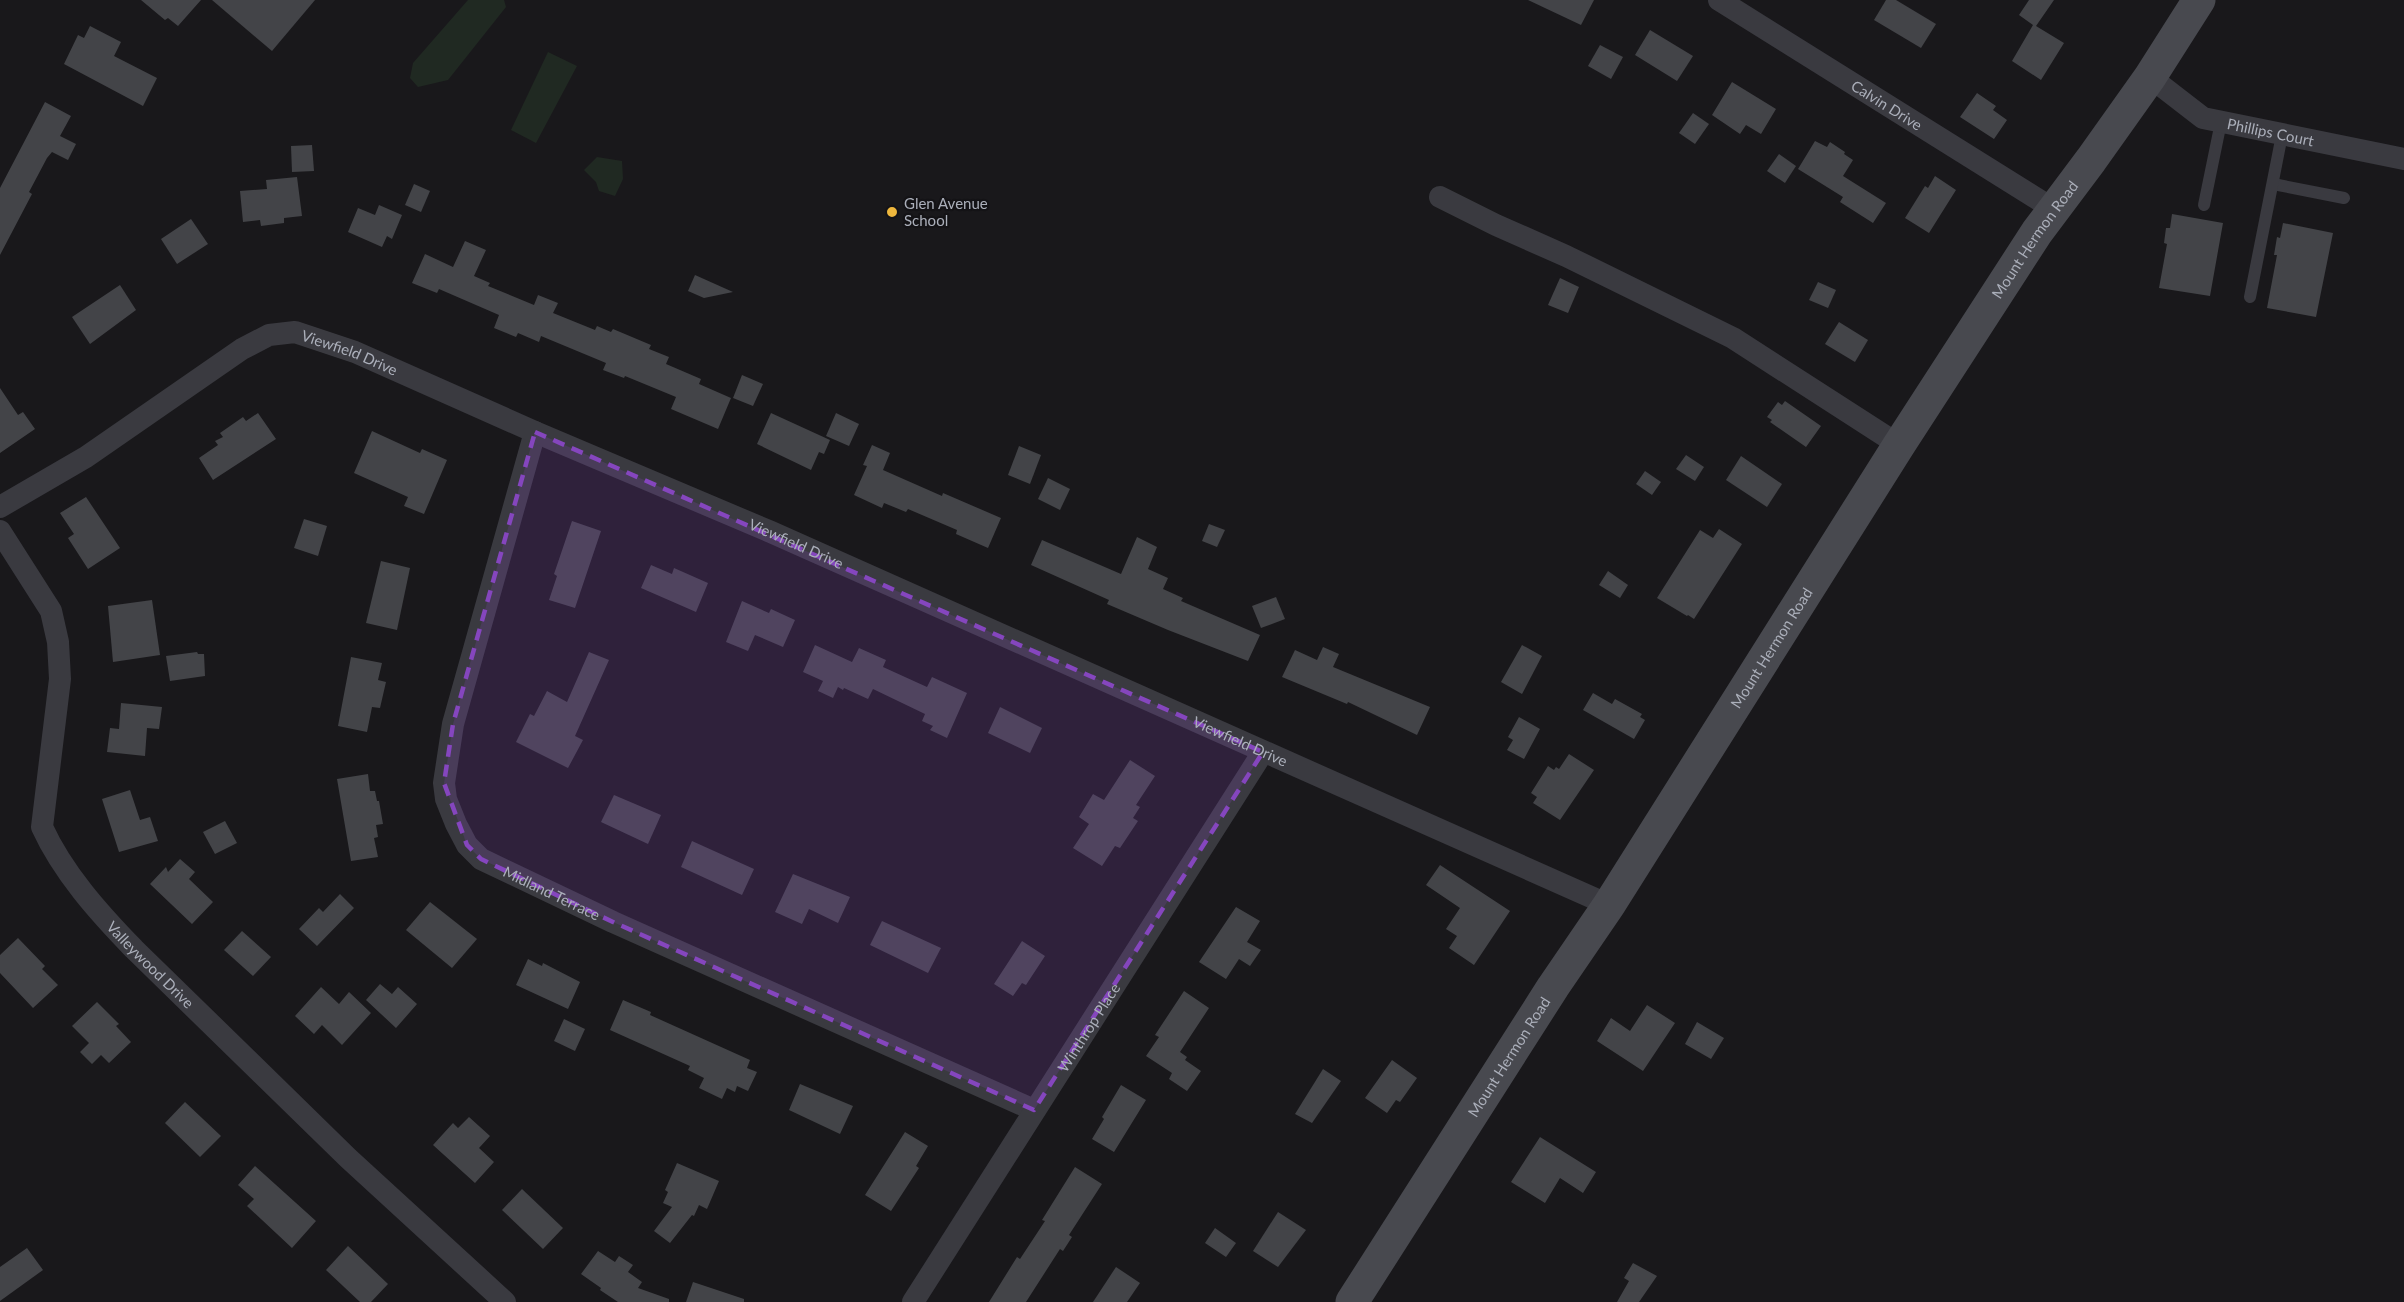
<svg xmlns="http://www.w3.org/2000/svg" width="2404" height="1302" viewBox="0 0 2404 1302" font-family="Lato,sans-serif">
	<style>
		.green { fill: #202922 }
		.building { fill: #434448 }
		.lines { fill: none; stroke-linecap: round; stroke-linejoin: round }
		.lane { stroke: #3a3a40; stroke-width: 12 }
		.street { stroke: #3a3a40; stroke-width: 22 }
		.secondary { stroke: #48494f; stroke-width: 33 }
		.marked { fill: #8546be; fill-opacity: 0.2; stroke: #8546be; stroke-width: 4.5; stroke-dasharray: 12 8; stroke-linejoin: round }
		.poi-dot { fill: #eeb73d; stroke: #141316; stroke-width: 2 }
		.labels { text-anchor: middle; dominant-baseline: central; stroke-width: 4.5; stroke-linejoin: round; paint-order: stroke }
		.street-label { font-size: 15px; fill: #abafba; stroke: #141316 }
		.poi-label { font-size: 15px; fill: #abafba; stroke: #141316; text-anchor: start }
	</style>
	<rect width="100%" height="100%" fill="#19181b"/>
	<!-- green -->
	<g class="green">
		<path d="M 468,0 L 504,0 L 506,7 L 448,80 L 418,87 L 410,78 L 413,63 Z"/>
		<path d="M 548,52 L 577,66 L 536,143 L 511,130 Z"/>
		<path d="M 597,157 L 622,161 L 623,179 L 615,196 L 599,191 L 596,182 L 584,170 Z"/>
	</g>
	<!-- building -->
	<g class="building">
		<path d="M 141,0 L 201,0 L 178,26 L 168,18 L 165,20 Z"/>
		<path d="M 212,0 L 315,0 L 272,51 Z"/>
		<path d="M 1528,0 L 1594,0 L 1581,25 Z"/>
		<path d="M 1886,0 L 1896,0 L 1936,24 L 1921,48 L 1874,20 Z"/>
		<path d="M 2029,0 L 2054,0 L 2036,26 L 2064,43 L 2041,80 L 2012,61 L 2033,25 L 2019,15 Z"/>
		<path d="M 90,26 L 121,42 L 114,56 L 157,78 L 143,106 L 64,64 L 78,35 L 84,38 Z"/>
		<path d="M 1650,30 L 1693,56 L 1677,81 L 1635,55 Z"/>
		<path d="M 1600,45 L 1623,57 L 1611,79 L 1588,66 Z"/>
		<path d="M 1732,82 L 1776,109 L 1761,134 L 1746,125 L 1740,134 L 1712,115 Z"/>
		<path d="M 1977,93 L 1996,106 L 1993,110 L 2007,120 L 1994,139 L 1960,117 Z"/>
		<path d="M 45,102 L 71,116 L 60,136 L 76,144 L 68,160 L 52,152 L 47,158 L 29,192 L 32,194 L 0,255 L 0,188 Z"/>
		<path d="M 1693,113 L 1709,124 L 1695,144 L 1679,133 Z"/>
		<path d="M 1815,141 L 1827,147 L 1830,142 L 1845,152 L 1844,154 L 1853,160 L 1843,176 L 1886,203 L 1873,223 L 1840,202 L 1843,197 L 1798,169 Z"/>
		<path d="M 312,145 L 314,171 L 292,172 L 291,146 Z"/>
		<path d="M 1779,154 L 1796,166 L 1785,183 L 1767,171 Z"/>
		<path d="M 1935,176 L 1956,190 L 1929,233 L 1905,218 L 1925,186 L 1928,188 Z"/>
		<path d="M 297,177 L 302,216 L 284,218 L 284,223 L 261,226 L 260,220 L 243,222 L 240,191 L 267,189 L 266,180 Z"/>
		<path d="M 414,184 L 430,191 L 421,212 L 405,205 Z"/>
		<path d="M 379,205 L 402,215 L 392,239 L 387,236 L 382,247 L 348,232 L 358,208 L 375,215 Z"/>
		<path d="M 2172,214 L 2223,223 L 2210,296 L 2159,288 L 2167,244 L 2164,243 L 2166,228 L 2170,228 Z"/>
		<path d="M 191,219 L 208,244 L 177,264 L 161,239 Z"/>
		<path d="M 2283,223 L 2333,233 L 2316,317 L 2267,308 L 2277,255 L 2274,255 L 2277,237 L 2280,238 Z"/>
		<path d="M 465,241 L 486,250 L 474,276 L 490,283 L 488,286 L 534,305 L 538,295 L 558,303 L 553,313 L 595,330 L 597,326 L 611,332 L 613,329 L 651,345 L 649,349 L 669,357 L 666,364 L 701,379 L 699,384 L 731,398 L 718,429 L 671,409 L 676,397 L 625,376 L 624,378 L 603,370 L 606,363 L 541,336 L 539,342 L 518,333 L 516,337 L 494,328 L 499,315 L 439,289 L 437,293 L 412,283 L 425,254 L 453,267 Z"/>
		<path d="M 695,275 L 733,292 L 704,298 L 688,291 Z"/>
		<path d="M 1560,278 L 1579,287 L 1568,313 L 1548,305 Z"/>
		<path d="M 1818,282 L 1836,290 L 1828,308 L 1809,300 Z"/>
		<path d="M 120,285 L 136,310 L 90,344 L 72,317 Z"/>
		<path d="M 1839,322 L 1868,340 L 1855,362 L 1825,344 Z"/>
		<path d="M 742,375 L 763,384 L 753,406 L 733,398 Z"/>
		<path d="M 0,388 L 18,415 L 23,412 L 35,429 L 0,453 Z"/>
		<path d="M 1785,401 L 1821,426 L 1806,447 L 1770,422 L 1772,420 L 1767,417 L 1778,402 L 1782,405 Z"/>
		<path d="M 258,413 L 276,439 L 213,480 L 199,458 L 218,445 L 215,441 L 223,437 L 220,433 L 243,417 L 246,421 Z"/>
		<path d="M 771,413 L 830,440 L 824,454 L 819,452 L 811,470 L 757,444 Z"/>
		<path d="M 836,413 L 859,424 L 849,446 L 826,436 Z"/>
		<path d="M 372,431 L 420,453 L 422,449 L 447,460 L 424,514 L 404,506 L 408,497 L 354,473 Z"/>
		<path d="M 872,445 L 890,453 L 883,470 L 942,496 L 943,493 L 1001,518 L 988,548 L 956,534 L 957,530 L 908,509 L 906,512 L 884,503 L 882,508 L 854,495 L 867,466 L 863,465 Z"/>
		<path d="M 1019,446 L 1041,455 L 1030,484 L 1008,475 Z"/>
		<path d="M 1686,455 L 1704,467 L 1695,481 L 1676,469 Z"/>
		<path d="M 1741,456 L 1782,484 L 1767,507 L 1726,480 Z"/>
		<path d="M 1645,471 L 1661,482 L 1652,495 L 1636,484 Z"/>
		<path d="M 1048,478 L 1070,489 L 1060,510 L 1038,499 Z"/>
		<path d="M 86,497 L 120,548 L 88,569 L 68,538 L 74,534 L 60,513 Z"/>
		<path d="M 304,519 L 327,526 L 318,556 L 294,548 Z"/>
		<path d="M 572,521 L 601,531 L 575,608 L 549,600 L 557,576 L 554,574 Z"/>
		<path d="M 1209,524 L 1225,530 L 1217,547 L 1202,541 Z"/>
		<path d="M 1719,529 L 1742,544 L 1694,619 L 1688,615 L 1687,616 L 1657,598 L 1700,530 L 1713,538 Z"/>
		<path d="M 1137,537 L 1157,547 L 1148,569 L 1168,578 L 1163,589 L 1183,598 L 1181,601 L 1260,635 L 1248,661 L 1168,630 L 1107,604 L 1109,600 L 1031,565 L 1042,540 L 1121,574 Z"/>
		<path d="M 381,561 L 410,568 L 397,630 L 366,623 Z"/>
		<path d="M 651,565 L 672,574 L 674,568 L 708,583 L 696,612 L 641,588 Z"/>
		<path d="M 1608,571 L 1628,585 L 1620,598 L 1599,585 Z"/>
		<path d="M 1276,597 L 1285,619 L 1261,628 L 1252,606 Z"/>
		<path d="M 152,600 L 160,655 L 113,662 L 108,606 Z"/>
		<path d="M 742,601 L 769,613 L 771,609 L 795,620 L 783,647 L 755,635 L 748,651 L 726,642 Z"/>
		<path d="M 815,645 L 852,662 L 859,648 L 886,660 L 883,667 L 927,687 L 932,677 L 967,693 L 947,738 L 930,730 L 933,726 L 922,721 L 925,714 L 873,689 L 868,699 L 844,688 L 843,690 L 838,687 L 833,698 L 818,691 L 823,681 L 803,672 Z"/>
		<path d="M 1522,645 L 1542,656 L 1522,694 L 1501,682 Z"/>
		<path d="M 1323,647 L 1339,654 L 1333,667 L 1430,707 L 1417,735 L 1348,702 L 1347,704 L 1282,677 L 1295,650 L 1317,660 Z"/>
		<path d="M 197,652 L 198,654 L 204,654 L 205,676 L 170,681 L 166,656 Z"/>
		<path d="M 589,652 L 609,660 L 575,736 L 583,740 L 568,768 L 516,742 L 530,714 L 534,716 L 547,691 L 567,702 Z"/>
		<path d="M 351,657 L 382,663 L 378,680 L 386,682 L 380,708 L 372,707 L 367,732 L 338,726 Z"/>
		<path d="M 1593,693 L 1612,704 L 1615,699 L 1642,714 L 1640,717 L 1645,720 L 1634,739 L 1583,710 Z"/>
		<path d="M 121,703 L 162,707 L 159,729 L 147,728 L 145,756 L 107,752 L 110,728 L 119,729 Z"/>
		<path d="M 1000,707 L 1042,728 L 1030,753 L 988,733 Z"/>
		<path d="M 1519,717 L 1540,729 L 1524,759 L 1507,750 L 1513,740 L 1508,737 Z"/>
		<path d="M 1569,754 L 1594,770 L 1560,820 L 1533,803 L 1537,797 L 1531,793 L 1548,766 L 1554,770 L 1556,767 L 1559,769 Z"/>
		<path d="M 1130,760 L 1155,776 L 1136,805 L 1140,807 L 1133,818 L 1138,821 L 1120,848 L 1115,846 L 1102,866 L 1073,848 L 1089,824 L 1079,817 L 1093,794 L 1104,800 Z"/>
		<path d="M 368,774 L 370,791 L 375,791 L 377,801 L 379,801 L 383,824 L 376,825 L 378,837 L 374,838 L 378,857 L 351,861 L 337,779 Z"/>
		<path d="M 130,790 L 140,820 L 150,817 L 158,841 L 119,852 L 102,799 Z"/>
		<path d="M 614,795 L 661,815 L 648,844 L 601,822 Z"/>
		<path d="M 225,821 L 237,843 L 215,854 L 203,832 Z"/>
		<path d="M 692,841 L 754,869 L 742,895 L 681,867 Z"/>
		<path d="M 180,859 L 195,872 L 189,879 L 213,902 L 192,924 L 150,884 L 166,867 L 168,872 Z"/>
		<path d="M 1440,865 L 1510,911 L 1474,965 L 1449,948 L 1457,936 L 1446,929 L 1460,908 L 1426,885 Z"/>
		<path d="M 793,874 L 850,897 L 838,923 L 809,909 L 802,924 L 775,912 Z"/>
		<path d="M 340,894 L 354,908 L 317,946 L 299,929 L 319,908 L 323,912 Z"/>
		<path d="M 430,902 L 477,939 L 452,968 L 406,930 Z"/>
		<path d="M 1236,907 L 1260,921 L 1247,942 L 1261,950 L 1250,966 L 1239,959 L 1226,979 L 1199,962 Z"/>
		<path d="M 882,921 L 941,948 L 928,973 L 870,945 Z"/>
		<path d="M 242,931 L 271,957 L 253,976 L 224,950 Z"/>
		<path d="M 18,938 L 45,966 L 42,969 L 58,985 L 33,1008 L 0,973 L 0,955 Z"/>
		<path d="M 1022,941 L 1045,956 L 1026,985 L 1022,983 L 1013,996 L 994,984 Z"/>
		<path d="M 528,959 L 542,966 L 543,963 L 580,982 L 568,1009 L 516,985 Z"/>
		<path d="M 380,984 L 392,994 L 398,987 L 417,1004 L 396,1028 L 366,1000 Z"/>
		<path d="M 321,987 L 339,1004 L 349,992 L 371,1013 L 342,1045 L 322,1025 L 314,1034 L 295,1016 Z"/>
		<path d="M 1184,991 L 1209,1008 L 1180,1052 L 1187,1057 L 1185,1060 L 1201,1071 L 1187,1091 L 1169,1079 L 1172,1073 L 1146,1056 L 1159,1037 L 1155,1035 Z"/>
		<path d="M 623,1000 L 651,1012 L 650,1015 L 750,1060 L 747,1068 L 757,1072 L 748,1091 L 737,1086 L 735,1092 L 727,1088 L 722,1099 L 699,1088 L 704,1078 L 688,1070 L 690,1066 L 610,1030 Z"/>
		<path d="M 97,1002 L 119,1024 L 116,1026 L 131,1042 L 109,1063 L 101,1055 L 92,1064 L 80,1052 L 89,1043 L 72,1026 Z"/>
		<path d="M 1647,1005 L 1675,1023 L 1643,1071 L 1597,1041 L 1611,1018 L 1630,1031 Z"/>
		<path d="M 564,1019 L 585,1029 L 575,1051 L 554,1041 Z"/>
		<path d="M 1697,1022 L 1724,1038 L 1711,1059 L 1685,1044 Z"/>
		<path d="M 1392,1060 L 1417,1078 L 1400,1102 L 1396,1100 L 1387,1113 L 1365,1098 Z"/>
		<path d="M 1323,1069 L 1341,1081 L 1312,1123 L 1295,1114 Z"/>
		<path d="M 800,1084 L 853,1106 L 840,1134 L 789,1110 Z"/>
		<path d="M 1121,1085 L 1146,1100 L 1114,1152 L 1092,1139 L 1104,1119 L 1102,1117 Z"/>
		<path d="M 185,1102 L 221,1136 L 200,1157 L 165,1123 Z"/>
		<path d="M 469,1117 L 490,1136 L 479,1148 L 494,1162 L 475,1183 L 433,1145 L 453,1123 L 458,1128 Z"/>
		<path d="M 905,1132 L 928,1146 L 916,1166 L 919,1168 L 891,1211 L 865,1195 Z"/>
		<path d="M 1540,1137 L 1596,1172 L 1583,1193 L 1560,1178 L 1545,1203 L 1511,1182 Z"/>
		<path d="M 677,1163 L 719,1181 L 707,1209 L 699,1205 L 694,1216 L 692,1215 L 670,1243 L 654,1231 L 672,1207 L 663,1203 L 668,1192 L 665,1190 Z"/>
		<path d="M 255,1166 L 316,1221 L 292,1248 L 247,1206 L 254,1199 L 238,1185 Z"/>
		<path d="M 1075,1167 L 1102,1184 L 1069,1235 L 1072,1237 L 1063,1251 L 1060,1249 L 1026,1302 L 989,1302 L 1017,1257 L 1020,1259 L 1045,1221 L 1042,1220 Z"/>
		<path d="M 522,1189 L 563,1228 L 543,1249 L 502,1210 Z"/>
		<path d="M 1278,1212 L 1306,1230 L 1278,1267 L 1253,1251 Z"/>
		<path d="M 1215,1228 L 1236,1243 L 1226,1257 L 1205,1243 Z"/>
		<path d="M 348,1246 L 388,1284 L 371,1302 L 360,1302 L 326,1270 Z"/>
		<path d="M 27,1248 L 43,1270 L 0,1301 L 0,1267 Z"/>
		<path d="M 598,1251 L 615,1262 L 619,1256 L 633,1265 L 628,1272 L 642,1282 L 638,1288 L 669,1299 L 669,1302 L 618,1302 L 600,1290 L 601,1288 L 581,1274 Z"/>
		<path d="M 1633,1263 L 1657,1276 L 1639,1302 L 1617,1302 L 1629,1281 L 1624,1278 Z"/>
		<path d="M 1116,1267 L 1140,1283 L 1127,1302 L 1093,1302 Z"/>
		<path d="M 693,1282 L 744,1299 L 744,1302 L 686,1302 Z"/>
	</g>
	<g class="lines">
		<!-- lane -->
		<g class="lane">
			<path d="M 2273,184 L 2344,198"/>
			<path d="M 2204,205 L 2221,122"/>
			<path d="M 2250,297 L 2282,135"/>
		</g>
		<!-- street -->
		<g class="street">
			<path id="s1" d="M 1719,0 L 2055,210"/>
			<path id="s2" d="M 2150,77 L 2203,118 L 2404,159"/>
			<path d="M 1440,197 L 1496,225 L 1566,256 L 1733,338 L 1899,445"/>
			<path id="s3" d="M 535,432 L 453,724 L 444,783 L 446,799 L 456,824 L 467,845 L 481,859 L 613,922 L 1034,1110"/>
			<path id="s4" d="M 0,507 L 86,457 L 242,349 L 269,335 L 295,332 L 355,352 L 535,432 L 771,532 L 1609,905"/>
			<path id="s5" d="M 0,531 L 51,611 L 58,642 L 60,679 L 42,827 C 63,873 99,913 134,949 L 348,1158 L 505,1302"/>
			<path id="s6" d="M 913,1302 C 1030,1119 1147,936 1263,752"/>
		</g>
		<!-- secondary -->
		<path class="secondary" id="s7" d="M 1352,1302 L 1553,987 L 1609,905 L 1899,445 L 2037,232 L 2091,160 L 2150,77 L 2199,0"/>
	</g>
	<!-- marked area -->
	<path class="marked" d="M 535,432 L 1263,752 L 1034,1110 L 613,922 L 481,859 L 467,845 L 444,783 L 453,724 Z"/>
	<!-- markers -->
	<circle class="poi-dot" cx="892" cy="212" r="6"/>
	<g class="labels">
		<!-- street labels -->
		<g class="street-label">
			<text stroke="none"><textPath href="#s1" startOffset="198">Calvin Drive</textPath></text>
			<text stroke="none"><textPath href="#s2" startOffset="136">Phillips Court</textPath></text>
			<text stroke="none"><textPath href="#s7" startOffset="1263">Mount Hermon Road</textPath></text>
			<text stroke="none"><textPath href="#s4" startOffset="404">Viewfield Drive</textPath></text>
			<text stroke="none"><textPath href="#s4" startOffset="890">Viewfield Drive</textPath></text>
			<text stroke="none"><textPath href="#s7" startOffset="777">Mount Hermon Road</textPath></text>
			<text stroke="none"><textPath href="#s4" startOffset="1376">Viewfield Drive</textPath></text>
			<text stroke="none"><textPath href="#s3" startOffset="528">Midland Terrace</textPath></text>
			<text stroke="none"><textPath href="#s5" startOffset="489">Valleywood Drive</textPath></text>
			<text stroke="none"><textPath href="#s6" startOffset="326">Winthrop Place</textPath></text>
			<text stroke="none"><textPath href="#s7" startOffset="291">Mount Hermon Road</textPath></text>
		</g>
		<!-- poi labels -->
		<g class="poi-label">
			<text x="904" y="203">Glen Avenue<tspan x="904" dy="17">School</tspan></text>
		</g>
	</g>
</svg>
